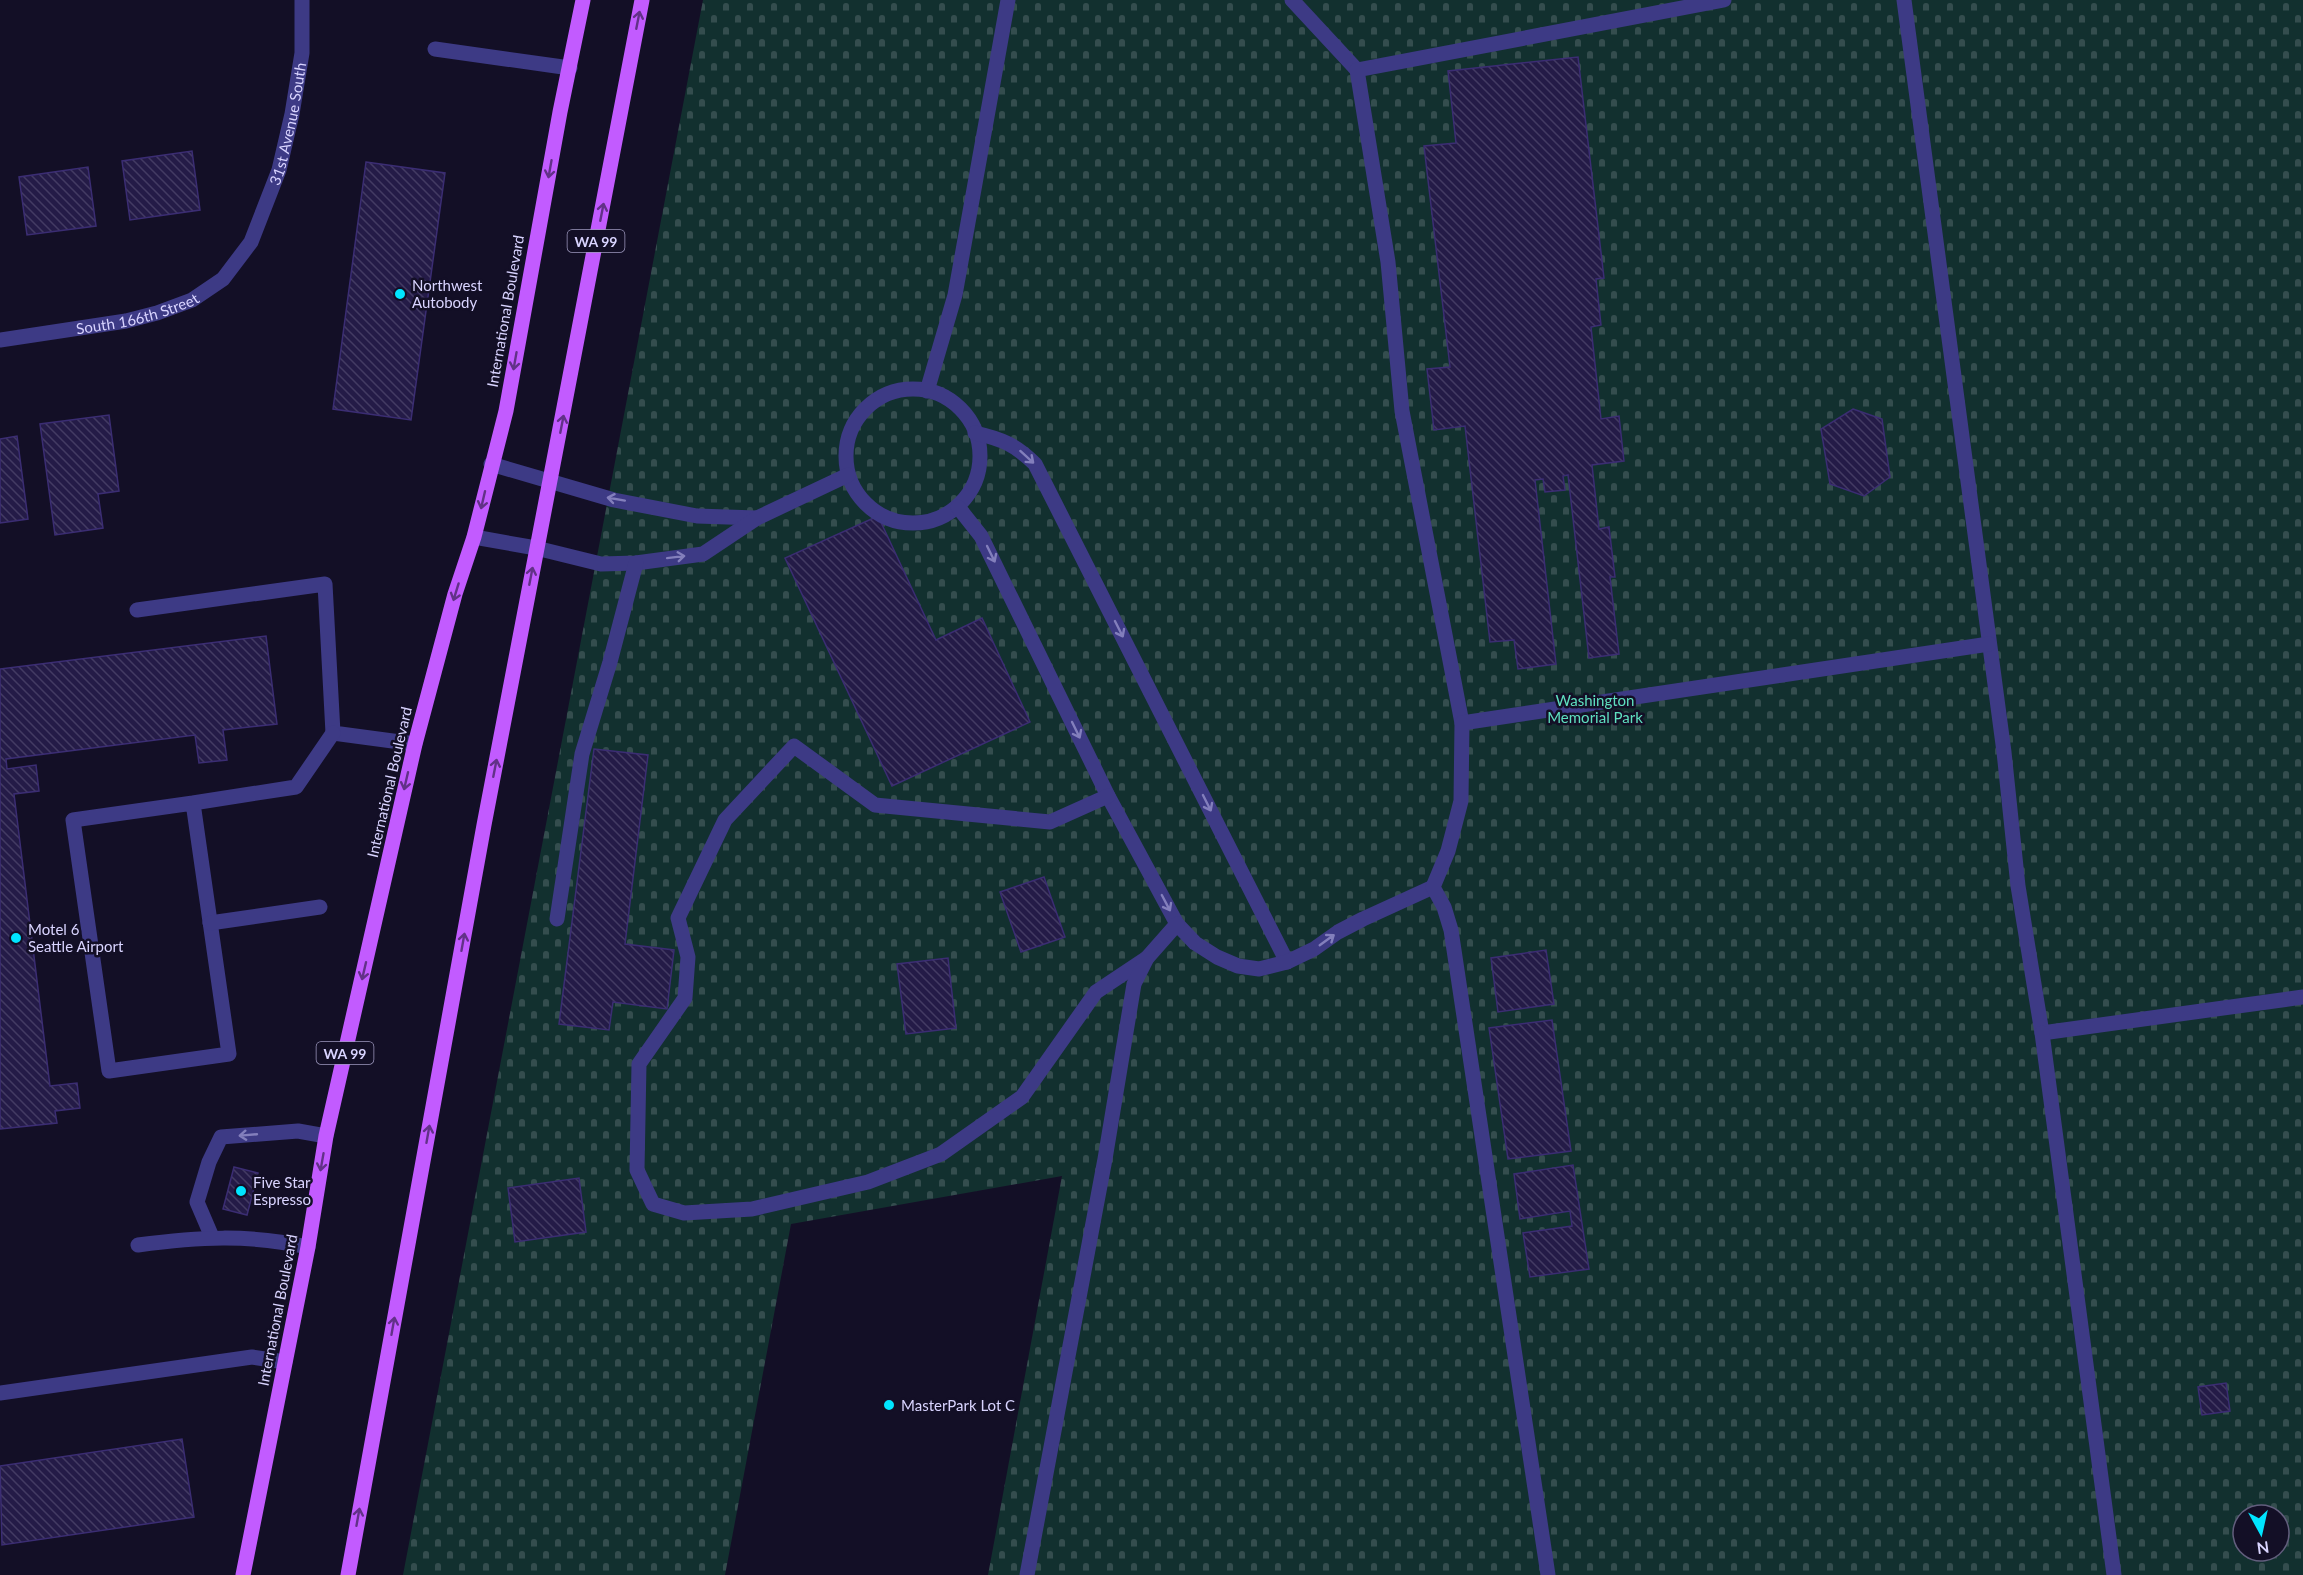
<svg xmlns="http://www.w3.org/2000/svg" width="2303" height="1575" viewBox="0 0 2303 1575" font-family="Lato,sans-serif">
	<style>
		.cemetery { fill: url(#cemetery-stones); fill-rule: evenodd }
		.building { fill: url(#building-back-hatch); stroke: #3b2d73; stroke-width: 1.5 }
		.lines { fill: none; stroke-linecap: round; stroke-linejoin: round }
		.lane { stroke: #3d3a85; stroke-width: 15 }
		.street { stroke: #3d3a85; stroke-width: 15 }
		.primary { stroke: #c25bff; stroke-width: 15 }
		.oneway { stroke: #623188 }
		.oneway2 { stroke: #837fbc }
		.poi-dot { fill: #00e5ff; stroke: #130f26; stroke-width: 2 }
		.labels { text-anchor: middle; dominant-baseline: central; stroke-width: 5; stroke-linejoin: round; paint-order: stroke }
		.shield { fill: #130f26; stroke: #9e99be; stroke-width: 1.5 }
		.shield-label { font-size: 14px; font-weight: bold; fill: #d9d4ff }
		.street-label { font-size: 15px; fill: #d9d4ff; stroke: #130f26 }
		.poi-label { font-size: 15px; fill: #d9d4ff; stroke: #130f26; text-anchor: start }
		.park-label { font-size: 15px; fill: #5fe0c0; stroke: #130f26 }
	</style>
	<defs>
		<pattern id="cemetery-stones" width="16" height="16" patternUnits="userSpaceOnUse" patternTransform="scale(1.5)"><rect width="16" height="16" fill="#12302f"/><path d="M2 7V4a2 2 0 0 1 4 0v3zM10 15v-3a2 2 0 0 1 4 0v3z" fill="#344d4e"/></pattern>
		<pattern id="building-back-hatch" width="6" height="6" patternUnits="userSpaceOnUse" patternTransform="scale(1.5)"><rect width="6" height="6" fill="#241b47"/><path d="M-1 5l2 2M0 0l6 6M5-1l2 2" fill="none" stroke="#433b63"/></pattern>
	</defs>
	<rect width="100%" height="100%" fill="#130f26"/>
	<!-- cemetery -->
	<path class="cemetery" d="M 703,0 L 2303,0 L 2303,1575 L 988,1575 L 1062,1176 L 791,1224 L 725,1575 L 403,1575 ZM 2243,1515 L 2279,1515 L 2279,1551 L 2243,1551 Z"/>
	<!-- building -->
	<g class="building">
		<path d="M 1578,57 L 1604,278 L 1596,279 L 1601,325 L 1591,327 L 1601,419 L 1619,416 L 1624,461 L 1592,465 L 1599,529 L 1609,527 L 1615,577 L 1610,577 L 1619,654 L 1589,658 L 1568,475 L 1563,476 L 1565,490 L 1545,492 L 1543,479 L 1535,480 L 1556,664 L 1518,669 L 1514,640 L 1490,642 L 1465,426 L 1434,430 L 1427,369 L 1450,367 L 1424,146 L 1456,143 L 1448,71 Z"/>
		<path d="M 192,151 L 200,210 L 130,220 L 122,161 Z"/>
		<path d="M 366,162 L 445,173 L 411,420 L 333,409 Z"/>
		<path d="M 88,167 L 96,226 L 27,235 L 19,177 Z"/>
		<path d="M 1853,409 L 1882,419 L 1890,477 L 1864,496 L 1830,484 L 1821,429 Z"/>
		<path d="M 109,415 L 119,491 L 98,494 L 103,528 L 55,535 L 40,424 Z"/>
		<path d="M 17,436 L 28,519 L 0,523 L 0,439 Z"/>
		<path d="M 878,516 L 936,640 L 982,618 L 1030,722 L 892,786 L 785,558 Z"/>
		<path d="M 266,636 L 277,724 L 223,730 L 227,760 L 199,763 L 195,735 L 6,759 L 7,769 L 36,765 L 39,791 L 14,794 L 50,1086 L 77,1083 L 80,1108 L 55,1111 L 57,1123 L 0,1129 L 0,669 Z"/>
		<path d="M 594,749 L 648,755 L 625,944 L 674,950 L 667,1009 L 613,1002 L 609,1030 L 559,1024 Z"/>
		<path d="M 1044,877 L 1065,937 L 1021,952 L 1000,892 Z"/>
		<path d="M 1546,950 L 1554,1004 L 1498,1012 L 1491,958 Z"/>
		<path d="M 948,958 L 956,1028 L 906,1034 L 897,964 Z"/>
		<path d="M 1552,1020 L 1571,1151 L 1508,1159 L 1489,1028 Z"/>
		<path d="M 1573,1165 L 1589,1269 L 1530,1277 L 1523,1233 L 1572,1226 L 1570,1211 L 1520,1219 L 1514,1174 Z"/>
		<path d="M 234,1167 L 258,1173 L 247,1215 L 223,1209 Z"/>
		<path d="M 579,1178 L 586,1232 L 515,1242 L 508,1188 Z"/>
		<path d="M 2226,1383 L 2230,1411 L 2202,1415 L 2198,1387 Z"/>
		<path d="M 182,1439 L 194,1517 L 2,1545 L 0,1466 Z"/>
	</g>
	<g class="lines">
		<!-- lane -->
		<g class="lane">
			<path d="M 1292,0 L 1357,70"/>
			<path d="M 1904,0 L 2004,752 L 2018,886 L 2042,1033 L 2303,997"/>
			<path d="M 435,49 L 570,68"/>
			<circle cx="913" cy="456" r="67"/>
			<path d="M 927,391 L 955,295 L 1008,0"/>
			<path d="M 975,433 C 1002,439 1016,445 1035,464 L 1287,962"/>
			<path d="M 491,464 L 614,500 L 697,516 L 757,518"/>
			<path d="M 958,507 L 981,536 L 1108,796 L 1177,924 L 1195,943 L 1217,957 L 1238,966 L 1259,969 L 1287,962 L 1314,949 L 1338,932 L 1363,919 L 1433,887"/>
			<path d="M 474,537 L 536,548 L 601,564 L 636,563 L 703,554 L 757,518 L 848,475"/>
			<path d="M 137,610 L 325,584 L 333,733 L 415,744"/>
			<path d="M 1462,723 L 1402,411 L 1388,262 L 1357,70 L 1724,0"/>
			<path d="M 1108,796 L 1050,822 L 875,805 L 794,746 L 725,820 L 678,918 L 688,957 L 685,998 L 639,1064 L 637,1170 L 653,1204 L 684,1213 L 752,1209 L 868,1182 L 941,1154 L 1022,1097 L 1096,992 L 1147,958"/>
			<path d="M 193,803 L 73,820 L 109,1071 L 229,1054 L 193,803 L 296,787 L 333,733"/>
			<path d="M 557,919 L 582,754 L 610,662 L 636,563"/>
			<path d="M 210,923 L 320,907"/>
			<path d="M 2042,1033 L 2114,1575"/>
			<path d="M 212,1237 L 197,1202 L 209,1162 L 221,1137 L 298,1131 L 326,1136"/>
			<path d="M 138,1245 C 198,1237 248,1234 308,1247"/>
			<path d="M 0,1393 L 252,1357 L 285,1362"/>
			<path d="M 1027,1575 L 1105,1159 L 1134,984 L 1147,958 L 1177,924"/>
			<path d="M 1548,1575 L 1451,930 L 1444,907 L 1433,887 L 1448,851 L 1461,801 L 1462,723 L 1989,644"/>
		</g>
		<!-- street -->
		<path class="street" id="s1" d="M 0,340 L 126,321 L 157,313 L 192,300 L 223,279 L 251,242 L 279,170 L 292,114 L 302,53 L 302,0"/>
		<!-- primary -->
		<g class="primary">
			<path d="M 243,1575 L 308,1247 L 326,1136 L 415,744 L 455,594 L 474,537 L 506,411 L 560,112 L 583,0"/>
			<path d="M 348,1575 L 484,825 L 642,0"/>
		</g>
	</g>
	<!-- one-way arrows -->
	<defs><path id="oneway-shaft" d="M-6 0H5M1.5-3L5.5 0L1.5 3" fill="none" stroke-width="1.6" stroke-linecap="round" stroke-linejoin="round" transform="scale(1.5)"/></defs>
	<g class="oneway">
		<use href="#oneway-shaft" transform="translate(638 20) rotate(-79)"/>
		<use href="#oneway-shaft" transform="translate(550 169) rotate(100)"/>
		<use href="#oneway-shaft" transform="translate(602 212) rotate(-79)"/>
		<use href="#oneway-shaft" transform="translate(515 361) rotate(100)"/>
		<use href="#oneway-shaft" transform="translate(562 424) rotate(-79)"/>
		<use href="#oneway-shaft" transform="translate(483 500) rotate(103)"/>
		<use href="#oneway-shaft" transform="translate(531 576) rotate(-79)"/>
		<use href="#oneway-shaft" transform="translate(456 592) rotate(107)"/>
		<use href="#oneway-shaft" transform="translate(495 768) rotate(-79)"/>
		<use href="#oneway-shaft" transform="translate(406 781) rotate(103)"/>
		<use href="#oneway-shaft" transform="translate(463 942) rotate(-80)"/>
		<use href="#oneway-shaft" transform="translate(364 971) rotate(103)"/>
		<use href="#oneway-shaft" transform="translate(428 1134) rotate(-80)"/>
		<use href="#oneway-shaft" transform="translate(322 1162) rotate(100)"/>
		<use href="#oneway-shaft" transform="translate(393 1326) rotate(-80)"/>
		<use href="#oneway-shaft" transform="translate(358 1517) rotate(-80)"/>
	</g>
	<g class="oneway2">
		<use href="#oneway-shaft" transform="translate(1027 457) rotate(42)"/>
		<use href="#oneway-shaft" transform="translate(616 499) rotate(-170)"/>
		<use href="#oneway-shaft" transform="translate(991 554) rotate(64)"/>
		<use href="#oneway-shaft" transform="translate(676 557) rotate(-7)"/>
		<use href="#oneway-shaft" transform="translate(1119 629) rotate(63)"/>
		<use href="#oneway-shaft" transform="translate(1076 730) rotate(64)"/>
		<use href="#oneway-shaft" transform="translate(1207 803) rotate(63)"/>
		<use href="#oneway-shaft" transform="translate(1166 903) rotate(62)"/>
		<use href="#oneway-shaft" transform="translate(1327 940) rotate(-36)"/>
		<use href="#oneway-shaft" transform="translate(248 1135) rotate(175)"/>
	</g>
	<!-- markers -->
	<g class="poi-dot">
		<circle cx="400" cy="294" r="6"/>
		<circle cx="16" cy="938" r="6"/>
		<circle cx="241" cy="1191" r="6"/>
		<circle cx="889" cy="1405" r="6"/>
	</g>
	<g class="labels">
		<!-- shield labels -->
		<g class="shield">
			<rect x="567.5" y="230" width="57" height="22" rx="4.5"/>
			<rect x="316.5" y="1042" width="57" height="22" rx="4.5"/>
		</g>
		<g class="shield-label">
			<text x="596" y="241">WA 99</text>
			<text x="345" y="1053">WA 99</text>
		</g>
		<!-- street labels -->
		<g class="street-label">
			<text stroke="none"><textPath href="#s1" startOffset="405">31st Avenue South</textPath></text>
			<text stroke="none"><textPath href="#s1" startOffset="140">South 166th Street</textPath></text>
			<text transform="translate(505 311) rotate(-80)">International Boulevard</text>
			<text transform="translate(389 782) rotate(-77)">International Boulevard</text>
			<text transform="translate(277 1310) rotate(-79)">International Boulevard</text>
		</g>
		<!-- poi labels -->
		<g class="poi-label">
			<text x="412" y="285">Northwest<tspan x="412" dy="17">Autobody</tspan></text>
			<text x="28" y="929">Motel 6<tspan x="28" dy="17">Seattle Airport</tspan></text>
			<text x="253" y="1182">Five Star<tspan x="253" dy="17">Espresso</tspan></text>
			<text x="901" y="1405">MasterPark Lot C</text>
		</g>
		<!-- park labels -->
		<g class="park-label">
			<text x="1595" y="700">Washington<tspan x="1595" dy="17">Memorial Park</tspan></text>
		</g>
	</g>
	<!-- north arrow -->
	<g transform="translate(2261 1533) rotate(172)"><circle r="28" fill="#130f26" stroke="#625e7d" stroke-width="1.5"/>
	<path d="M0-4.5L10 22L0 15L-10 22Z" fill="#00e5ff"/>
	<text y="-9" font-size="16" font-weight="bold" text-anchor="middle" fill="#d9d4ff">N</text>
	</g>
</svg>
